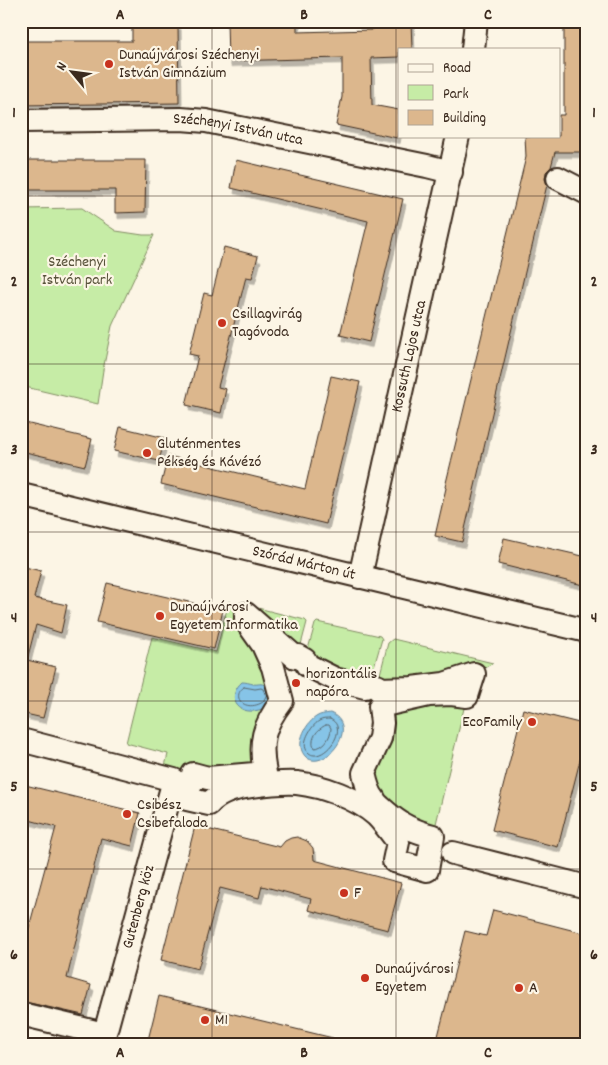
<svg xmlns="http://www.w3.org/2000/svg" width="608" height="1065" viewBox="0 0 608 1065" font-family="Dekko,sans-serif">
	<style>
		.green { fill: #c6eca6; stroke: #808b62 }
		.water { fill: #86c4e7; stroke: #688697 }
		.lines { fill: none; stroke-linecap: round; stroke-linejoin: round }
		.shore { stroke: #59686e; stroke-width: 1 }
		.building { fill: #dcb78d; stroke: #3b2a1e; filter: url(#shadow) }
		.minor-casing { stroke: #3b2a1e; stroke-width: 26 }
		.minor { stroke: #fcf5e5; stroke-width: 22 }
		.grid { fill: none; stroke: #3b2a1e; stroke-width: 1; stroke-opacity: 0.55 }
		.poi-dot { fill: #c8321e; stroke: #fcf5e5; stroke-width: 2 }
		.labels { text-anchor: middle; dominant-baseline: central; stroke-width: 4.5; stroke-linejoin: round; paint-order: stroke }
		.poi-label { font-size: 16px; fill: #3b2a1e; stroke: #fcf5e5; text-anchor: start }
		.street-label { font-size: 16px; fill: #3b2a1e; stroke: #fcf5e5 }
		.park-label { font-size: 16px; fill: #575139; stroke: #fcf5e5 }
		.neatline { fill: none; stroke: #3b2a1e; stroke-width: 2 }
		.grid-label { font-size: 16px; text-anchor: middle; font-weight: bold; fill: #3b2a1e }
	</style>
	<defs>
		<filter id="shadow"><feDropShadow dx="3" dy="5.5" stdDeviation="0" flood-color="#0004"/></filter>
	</defs>
	<rect width="100%" height="100%" fill="#fcf5e5"/>
	<filter id="ink" filterUnits="userSpaceOnUse"><feTurbulence type="fractalNoise" baseFrequency=".02" numOctaves="2"/><feDisplacementMap in="SourceGraphic" scale="10" xChannelSelector="R" yChannelSelector="G"/><feConvolveMatrix kernelMatrix="1 2 1 2 8 2 1 2 1" color-interpolation-filters="sRGB"/></filter>
	<g filter="url(#ink)">
		<!-- green -->
		<g class="green">
			<path d="M 82,208 L 116,231 L 143,235 L 154,235 L 112,326 L 103,370 L 98,404 L 21,386 L 21,209 Z"/>
			<path d="M 229,601 L 246,621 L 273,667 L 265,773 L 193,774 L 165,766 L 168,754 L 126,743 L 152,637 L 216,652 Z"/>
			<path d="M 250,606 L 305,620 L 307,622 L 298,656 Z"/>
			<path d="M 317,622 L 380,636 L 382,639 L 369,684 L 305,660 L 315,624 Z"/>
			<path d="M 393,639 L 493,663 L 474,674 L 377,686 L 388,643 Z"/>
			<path d="M 467,696 L 433,836 L 373,799 L 380,706 Z"/>
		</g>
		<!-- water -->
		<g class="water">
			<path d="M 242,682 C 246,682 249,683 253,684 C 259,685 260,682 267,686 L 271,696 C 270,700 268,704 265,707 C 262,710 258,710 254,711 C 234,713 228,694 242,682 Z"/>
			<path d="M 330,713 C 362,726 324,773 306,757 C 294,746 305,724 316,717 C 320,714 325,714 330,713 Z"/>
		</g>
		<g class="lines">
			<!-- shore -->
			<g class="shore">
				<path d="M 244,687 L 255,689 L 261,688 L 263,689 L 266,696 L 263,702 C 245,713 230,697 244,687 Z"/>
				<path d="M 330,719 C 352,728 321,766 308,752 C 300,744 311,726 319,721 C 322,719 326,719 330,719 Z"/>
				<path d="M 326,725 L 329,725 L 331,728 C 331,737 324,748 314,748 C 310,739 317,729 326,725 Z"/>
			</g>
		</g>
		<!-- building -->
		<g class="building">
			<path d="M 227,21 L 297,21 L 297,32 L 372,30 L 371,21 L 411,21 L 412,49 L 399,49 L 399,57 L 371,58 L 372,105 L 399,110 L 399,128 L 397,138 L 336,125 L 342,97 L 342,58 L 228,61 Z"/>
			<path d="M 564,21 L 587,21 L 587,152 L 555,152 L 551,167 L 546,172 L 545,179 L 547,185 L 530,255 L 529,255 L 462,542 L 435,536 L 446,488 L 445,487 L 503,247 L 504,247 L 526,157 L 525,136 L 559,136 L 559,115 L 564,115 Z"/>
			<path d="M 132,24 L 178,24 L 179,103 L 21,105 L 21,41 L 132,41 Z"/>
			<path d="M 21,160 L 146,160 L 145,212 L 115,213 L 115,190 L 21,190 Z"/>
			<path d="M 236,160 L 403,199 L 369,342 L 340,335 L 368,221 L 231,188 Z"/>
			<path d="M 224,247 L 258,256 L 252,278 L 246,277 L 218,387 L 226,389 L 221,413 L 186,405 L 198,356 L 189,354 L 204,293 L 212,295 Z"/>
			<path d="M 331,376 L 360,382 L 326,524 L 161,484 L 168,456 L 305,489 Z"/>
			<path d="M 21,422 L 92,439 L 85,466 L 21,451 Z"/>
			<path d="M 120,427 L 165,438 L 159,461 L 114,451 Z"/>
			<path d="M 504,538 L 587,557 L 587,586 L 498,564 Z"/>
			<path d="M 21,566 L 41,571 L 34,598 L 67,605 L 61,633 L 36,625 L 27,660 L 56,667 L 43,718 L 21,713 Z"/>
			<path d="M 107,583 L 223,610 L 214,649 L 97,622 Z"/>
			<path d="M 523,709 L 587,725 L 587,733 L 558,847 L 492,830 Z"/>
			<path d="M 21,784 L 140,813 L 132,846 L 101,838 L 67,978 L 91,985 L 83,1015 L 21,1001 L 21,957 L 56,827 L 21,818 Z"/>
			<path d="M 195,826 L 280,847 L 285,841 L 291,838 L 297,837 L 307,841 L 313,848 L 314,860 L 401,883 L 388,930 L 308,910 L 311,899 L 262,886 L 259,898 L 220,888 L 198,969 L 161,960 Z"/>
			<path d="M 493,910 L 587,934 L 587,1044 L 451,1044 L 437,1040 L 465,931 L 486,936 Z"/>
			<path d="M 159,996 L 333,1038 L 332,1044 L 147,1044 Z"/>
		</g>
		<g class="lines">
			<!-- minor casing -->
			<g class="minor-casing">
				<g id="minor">
					<path d="M 473,49 L 476,21"/>
					<path id="s1" d="M 21,121 L 181,119 L 206,121 L 427,166 L 451,172"/>
					<path d="M 558,178 L 587,193"/>
					<path id="s2" d="M 21,495 L 587,631"/>
					<path id="s3" d="M 360,577 L 458,136"/>
					<path d="M 246,614 L 295,657 L 298,656 L 305,660 L 307,665 L 335,679 L 365,687 L 369,684 L 377,686 L 378,689 L 412,688 L 444,684 L 474,674 L 467,696 L 451,694 L 429,695 L 380,706 L 382,723 L 380,738 L 364,773 C 366,782 368,792 374,799 C 376,804 381,807 385,811 C 401,825 413,831 433,836 L 427,870 L 394,861 L 398,842 C 391,833 384,823 376,815 C 356,798 323,786 297,783 C 282,782 266,784 251,786 C 236,788 219,792 209,804 L 187,799 L 193,774 L 208,778 L 265,773 C 259,742 263,726 282,701 L 273,667 L 263,645 L 246,621 Z"/>
					<path d="M 21,740 L 174,780 L 102,1044"/>
					<path d="M 453,853 L 587,887"/>
					<path d="M 21,1014 L 104,1034"/>
				</g>
			</g>
			<!-- minor -->
			<use href="#minor" class="minor"/>
		</g>
	</g>
	<!-- grid -->
	<path class="grid" d="M 212,21 L 212,1044M 396,21 L 396,1044M 21,196 L 587,196M 21,364 L 587,364M 21,532 L 587,532M 21,701 L 587,701M 21,869 L 587,869"/>
	<!-- markers -->
	<g class="poi-dot">
		<circle cx="109" cy="64" r="5"/>
		<circle cx="222" cy="323" r="5"/>
		<circle cx="147" cy="453" r="5"/>
		<circle cx="160" cy="616" r="5"/>
		<circle cx="296" cy="683" r="5"/>
		<circle cx="532" cy="722" r="5"/>
		<circle cx="127" cy="814" r="5"/>
		<circle cx="344" cy="893" r="5"/>
		<circle cx="365" cy="978" r="5"/>
		<circle cx="519" cy="988" r="5"/>
		<circle cx="205" cy="1020" r="5"/>
	</g>
	<g class="labels">
		<!-- poi labels -->
		<g class="poi-label">
			<text x="119" y="55">Dunaújvárosi Széchenyi<tspan x="119" dy="18">István Gimnázium</tspan></text>
			<text x="232" y="314">Csillagvirág<tspan x="232" dy="18">Tagóvoda</tspan></text>
			<text x="157" y="444">Gluténmentes<tspan x="157" dy="18">Pékség és Kávézó</tspan></text>
			<text x="170" y="607">Dunaújvárosi<tspan x="170" dy="18">Egyetem Informatika</tspan></text>
			<text x="306" y="674">horizontális<tspan x="306" dy="18">napóra</tspan></text>
			<text x="522" y="722" text-anchor="end">EcoFamily</text>
			<text x="137" y="805">Csibész<tspan x="137" dy="18">Csibefaloda</tspan></text>
			<text x="354" y="893">F</text>
			<text x="375" y="969">Dunaújvárosi<tspan x="375" dy="18">Egyetem</tspan></text>
			<text x="529" y="988">A</text>
			<text x="215" y="1020">M1</text>
		</g>
		<!-- street labels -->
		<g class="street-label">
			<text stroke="none"><textPath href="#s1" startOffset="218">Széchenyi István utca</textPath></text>
			<text stroke="none"><textPath href="#s3" startOffset="226">Kossuth Lajos utca</textPath></text>
			<text stroke="none"><textPath href="#s2" startOffset="291">Szórád Márton út</textPath></text>
			<text transform="translate(139 907) rotate(-75)">Gutenberg köz</text>
		</g>
		<!-- park labels -->
		<g class="park-label">
			<text x="77" y="262">Széchenyi<tspan x="77" dy="18">István park</tspan></text>
		</g>
	</g>
	<!-- margin -->
	<rect width="608" height="1065" fill="none" stroke="#fcf5e5" stroke-width="55"/>
	<!-- legend -->
	<rect x="398" y="48" width="162" height="90" fill="#fcf5e5" stroke="#afa495"/>
	<rect x="408" y="64" width="25" height="8" fill="#fcf5e5" stroke="#afa495"/>
	<text x="443" y="72" font-size="15" fill="#3b2a1e">Road</text>
	<rect x="408" y="85" width="25" height="15" fill="#c6eca6" stroke="#afa495"/>
	<text x="443" y="98" font-size="15" fill="#3b2a1e">Park</text>
	<rect x="408" y="110" width="25" height="15" fill="#dcb78d" stroke="#afa495"/>
	<text x="443" y="122" font-size="15" fill="#3b2a1e">Building</text>
	<!-- north arrow -->
	<g transform="translate(72 72) rotate(299)" stroke="#fcf5e5" stroke-width="4" paint-order="stroke">
	<path d="M0-4L9 19L0 12L-9 19Z" fill="#3b2a1e"/>
	<text y="-8" font-size="14" font-weight="bold" text-anchor="middle" fill="#3b2a1e">N</text>
	</g>
	<rect x="28" y="28" width="552" height="1010" class="neatline"/>
	<g class="grid-label">
		<text x="120" y="19">A</text>
		<text x="304" y="19">B</text>
		<text x="488" y="19">C</text>
		<text x="14" y="117">1</text>
		<text x="594" y="117">1</text>
		<text x="14" y="286">2</text>
		<text x="594" y="286">2</text>
		<text x="14" y="454">3</text>
		<text x="594" y="454">3</text>
		<text x="14" y="622">4</text>
		<text x="594" y="622">4</text>
		<text x="14" y="791">5</text>
		<text x="594" y="791">5</text>
		<text x="14" y="959">6</text>
		<text x="594" y="959">6</text>
		<text x="120" y="1057">A</text>
		<text x="304" y="1057">B</text>
		<text x="488" y="1057">C</text>
	</g>
</svg>
